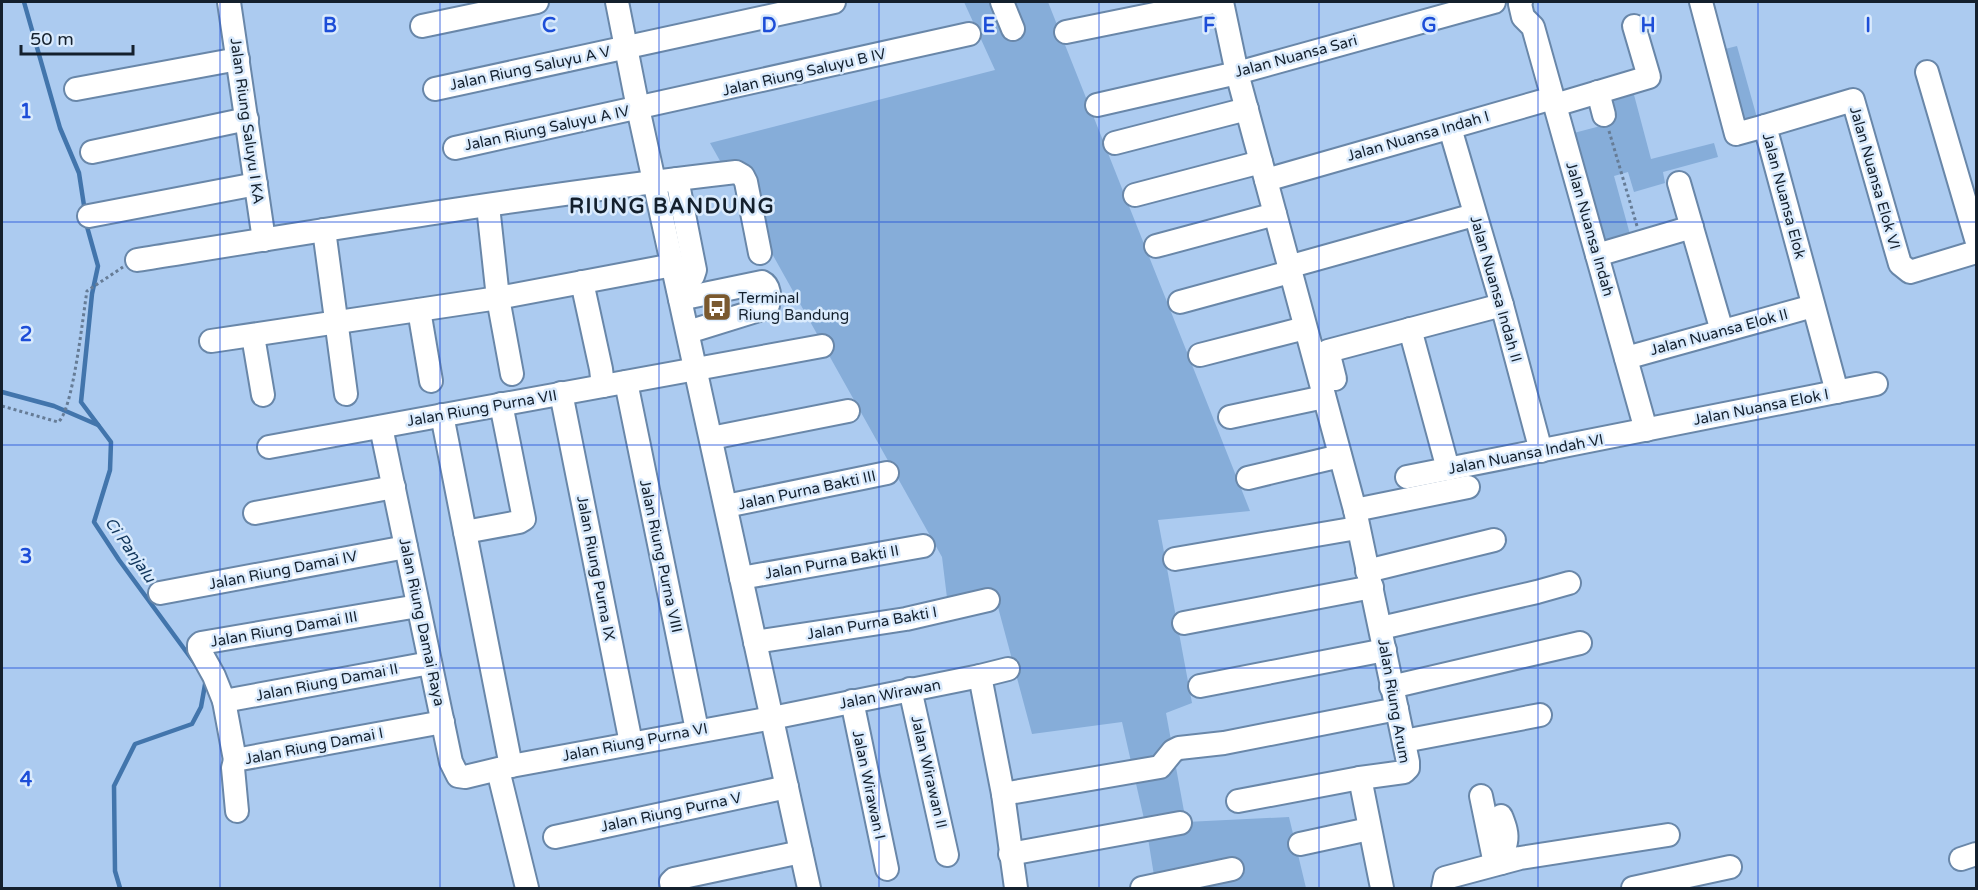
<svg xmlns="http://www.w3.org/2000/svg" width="1978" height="890" viewBox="0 0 1978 890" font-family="'Varela Round',sans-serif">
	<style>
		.green { fill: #86add9 }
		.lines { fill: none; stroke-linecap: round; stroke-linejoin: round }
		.stream { stroke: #4275ac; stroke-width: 4.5 }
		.minor-casing { stroke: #6987a9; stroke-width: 26 }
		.path { stroke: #667c96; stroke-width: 3; stroke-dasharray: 3 3; stroke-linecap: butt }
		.minor { stroke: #fff; stroke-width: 22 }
		.grid { fill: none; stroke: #1d4ed8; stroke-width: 1.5; stroke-opacity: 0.55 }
		.labels { text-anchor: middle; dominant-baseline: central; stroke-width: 5; stroke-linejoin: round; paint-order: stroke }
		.street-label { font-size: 15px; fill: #14202d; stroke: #daebfd }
		.poi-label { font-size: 15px; fill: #14202d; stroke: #daebfd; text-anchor: start }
		.water-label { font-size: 16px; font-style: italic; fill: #11365c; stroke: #daebfd }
		.district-label { font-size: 21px; font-weight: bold; letter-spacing: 1.5px; fill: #14202d; stroke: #daebfd }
		.grid-label { font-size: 20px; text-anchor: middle; font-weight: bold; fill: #1d4ed8; stroke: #daebfd; stroke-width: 5; stroke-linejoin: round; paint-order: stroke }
	</style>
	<rect width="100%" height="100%" fill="#accbf0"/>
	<!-- green -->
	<g class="green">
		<path d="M 964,2 L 1048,2 L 1250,511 L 1158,520 L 1192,703 L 1166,713 L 1186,822 L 1289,817 L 1306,888 L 1156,888 L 1147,832 L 1122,722 L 1032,734 L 995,596 L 948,606 L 942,557 L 710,143 L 995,70 Z"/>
		<path d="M 1737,46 L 1759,125 L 1739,131 L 1717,51 Z"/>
		<path d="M 1633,91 L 1651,159 L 1714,143 L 1718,157 L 1663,172 L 1665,183 L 1634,192 L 1628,172 L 1614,176 L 1631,238 L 1600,246 L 1570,134 L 1612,123 L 1606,98 Z"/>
	</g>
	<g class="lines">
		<!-- stream -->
		<g class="stream">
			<path d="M 24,2 L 60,128 L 79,173 L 85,212"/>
			<path d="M 86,223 L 98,266 L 92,294 L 81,402 L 111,442 L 110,470 L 94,522 L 119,560 L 196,665"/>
			<path d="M 2,392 L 54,406 L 98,425"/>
			<path d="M 120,888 L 115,871 L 114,786 L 135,744 L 192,724 L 201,707 L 206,679"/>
		</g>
		<!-- minor casing -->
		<g class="minor-casing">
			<g id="minor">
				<path d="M 229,2 L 264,240"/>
				<path d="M 617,2 L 638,108 L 809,888"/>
				<path d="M 1002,2 L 1013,29"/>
				<path d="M 1222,2 L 1237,73 L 1355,510 L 1408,762 L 1408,768 L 1404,772 L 1360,778 L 1382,888"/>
				<path d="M 1521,2 L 1520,4 L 1523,17 L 1533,27 L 1646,430"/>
				<path d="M 1701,2 L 1736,134 L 1765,126 L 1837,392"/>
				<path d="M 422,26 L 537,2"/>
				<path d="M 1066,32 L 1214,2"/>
				<path d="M 1927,72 L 1976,239"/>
				<path d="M 76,89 L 238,59"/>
				<path d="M 435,89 L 834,2"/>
				<path d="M 1598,92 L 1604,115"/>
				<path d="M 1097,105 L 1237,73 L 1494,2"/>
				<path d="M 1555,105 L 1649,77 L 1634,26"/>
				<path d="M 1765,126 L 1853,100 L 1900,264 L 1910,272 L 1976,252"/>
				<path d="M 1450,128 L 1502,305 L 1541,451"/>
				<path d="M 1115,143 L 1247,109"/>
				<path d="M 455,148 L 969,34"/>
				<path d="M 92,152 L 247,119"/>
				<path d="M 677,179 L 695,270 L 693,276 L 678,289"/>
				<path d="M 1266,180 L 1553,98"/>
				<path d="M 1679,183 L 1722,331"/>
				<path d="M 1135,195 L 1261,162"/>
				<path d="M 488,206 L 498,298 L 512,374"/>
				<path d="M 89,216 L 256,184"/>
				<path d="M 324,230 L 346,394"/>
				<path d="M 1156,246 L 1275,214"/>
				<path d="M 1597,255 L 1692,227"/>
				<path d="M 137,260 C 336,228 536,195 736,172 L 743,176 L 746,182 L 760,253"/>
				<path d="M 582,282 L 601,369 L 603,386"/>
				<path d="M 680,299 L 762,282 C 770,286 770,297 768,305 L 762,309 L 688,332"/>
				<path d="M 1180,302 L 1290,272 L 1295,265 L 1474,215"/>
				<path d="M 419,310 L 431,381"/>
				<path d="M 1410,329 L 1448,469"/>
				<path d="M 253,336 L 263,395"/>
				<path d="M 211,341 L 498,298 L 673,265"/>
				<path d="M 1200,355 L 1305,328"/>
				<path d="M 1626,358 L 1813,306"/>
				<path d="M 1335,379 L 1328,351 L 1502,305"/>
				<path d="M 626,382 L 697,730"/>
				<path d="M 561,393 L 631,743"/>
				<path d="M 442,415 L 511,766"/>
				<path d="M 1230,417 L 1324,397"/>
				<path d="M 381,427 L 451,762 L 458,776 L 465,777 L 511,766 L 772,718 L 980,676 L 1008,669"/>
				<path d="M 711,438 L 848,411"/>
				<path d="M 269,447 L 822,346"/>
				<path d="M 1407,477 L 1876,384"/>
				<path d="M 1248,478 L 1340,456"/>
				<path d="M 726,506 L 887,473"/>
				<path d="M 1355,510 L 1468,487"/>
				<path d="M 255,513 L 394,487"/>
				<path d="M 465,532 L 519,522 L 524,519 L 501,404"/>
				<path d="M 1175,559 L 1357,528"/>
				<path d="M 1367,571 L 1494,540"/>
				<path d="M 741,578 L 923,546"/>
				<path d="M 160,593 L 406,547"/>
				<path d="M 1184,623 L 1372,587"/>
				<path d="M 1381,628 L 1537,592 L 1569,583"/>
				<path d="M 755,642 L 906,619 L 988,600"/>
				<path d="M 980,676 L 1003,794 L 1016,888"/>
				<path d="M 1200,686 L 1385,650"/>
				<path d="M 1391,687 L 1580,643"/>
				<path d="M 910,689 L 947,855"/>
				<path d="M 224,701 L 430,663"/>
				<path d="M 852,701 L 887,869"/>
				<path d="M 1404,741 L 1540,715"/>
				<path d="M 235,760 L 224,701 L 214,676 L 199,649 L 199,645 L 201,643 L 418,606"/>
				<path d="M 498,770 L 527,888"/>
				<path d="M 1003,794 L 1160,767 L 1173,751 L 1179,748 L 1224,743 L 1397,709"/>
				<path d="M 1481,796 L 1495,864"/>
				<path d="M 1238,801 L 1360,778"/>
				<path d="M 237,811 L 233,768 L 235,760 L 443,722"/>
				<path d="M 1501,816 C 1504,824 1508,833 1506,842 C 1504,852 1501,851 1501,863"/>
				<path d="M 555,837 L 787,787"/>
				<path d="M 1300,844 L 1369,829"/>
				<path d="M 1010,854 L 1180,823"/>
				<path d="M 1961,859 L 1976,854"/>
				<path d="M 672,888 L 671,882 L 674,879 L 801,852"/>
				<path d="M 1142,888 L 1232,869"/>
				<path d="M 1443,888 L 1445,878 L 1520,858 L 1668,835"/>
				<path d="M 1633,888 L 1730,867"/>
			</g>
		</g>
		<!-- path -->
		<g class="path">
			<path d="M 1609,131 L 1637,226"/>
			<path d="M 2,406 L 58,422 C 73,412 83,314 87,291 L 123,267"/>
		</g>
		<!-- minor -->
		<use href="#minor" class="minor"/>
	</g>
	<!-- grid -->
	<path class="grid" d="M 220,2 L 220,888M 440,2 L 440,888M 659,2 L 659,888M 879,2 L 879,888M 1099,2 L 1099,888M 1319,2 L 1319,888M 1538,2 L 1538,888M 1758,2 L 1758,888M 2,222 L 1976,222M 2,445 L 1976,445M 2,668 L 1976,668"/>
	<!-- icons -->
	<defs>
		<g id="bus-square" transform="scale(1.5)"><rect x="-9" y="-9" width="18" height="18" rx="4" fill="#7a592f" stroke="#daebfd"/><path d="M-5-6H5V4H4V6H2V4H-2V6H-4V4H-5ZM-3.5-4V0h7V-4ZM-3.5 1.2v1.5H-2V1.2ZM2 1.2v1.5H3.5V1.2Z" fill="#fff"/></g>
	</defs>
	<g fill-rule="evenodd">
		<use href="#bus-square" x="717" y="307"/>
	</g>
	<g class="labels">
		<!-- street labels -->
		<g class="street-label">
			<text transform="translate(1296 56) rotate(-15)">Jalan Nuansa Sari</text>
			<text transform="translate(530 68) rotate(-12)">Jalan Riung Saluyu A V</text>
			<text transform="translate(804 72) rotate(-13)">Jalan Riung Saluyu B IV</text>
			<text transform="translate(247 121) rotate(82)">Jalan Riung Saluyu I KA</text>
			<text transform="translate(547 128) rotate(-12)">Jalan Riung Saluyu A IV</text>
			<text transform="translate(1418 136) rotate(-16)">Jalan Nuansa Indah I</text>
			<text transform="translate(1875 178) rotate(74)">Jalan Nuansa Elok VI</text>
			<text transform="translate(1784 196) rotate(75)">Jalan Nuansa Elok</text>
			<text transform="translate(1590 229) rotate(74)">Jalan Nuansa Indah</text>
			<text transform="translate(1496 289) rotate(74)">Jalan Nuansa Indah II</text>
			<text transform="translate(1719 332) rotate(-15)">Jalan Nuansa Elok II</text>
			<text transform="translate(1761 407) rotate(-11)">Jalan Nuansa Elok I</text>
			<text transform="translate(482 408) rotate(-10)">Jalan Riung Purna VII</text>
			<text transform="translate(1526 454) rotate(-11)">Jalan Nuansa Indah VI</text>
			<text transform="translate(807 490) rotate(-12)">Jalan Purna Bakti III</text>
			<text transform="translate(661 556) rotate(78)">Jalan Riung Purna VIII</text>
			<text transform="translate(832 562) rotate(-10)">Jalan Purna Bakti II</text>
			<text transform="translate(596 568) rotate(79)">Jalan Riung Purna IX</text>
			<text transform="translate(283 570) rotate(-11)">Jalan Riung Damai IV</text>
			<text transform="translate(422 622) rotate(78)">Jalan Riung Damai Raya</text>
			<text transform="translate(872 623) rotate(-10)">Jalan Purna Bakti I</text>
			<text transform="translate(284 629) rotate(-10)">Jalan Riung Damai III</text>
			<text transform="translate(327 682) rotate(-11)">Jalan Riung Damai II</text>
			<text transform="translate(890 694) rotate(-11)">Jalan Wirawan</text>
			<text transform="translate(1394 701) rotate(80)">Jalan Riung Arum</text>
			<text transform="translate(635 742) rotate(-11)">Jalan Riung Purna VI</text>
			<text transform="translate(314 746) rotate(-11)">Jalan Riung Damai I</text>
			<text transform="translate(929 772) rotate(77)">Jalan Wirawan II</text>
			<text transform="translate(869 785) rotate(78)">Jalan Wirawan I</text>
			<text transform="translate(671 812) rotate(-12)">Jalan Riung Purna V</text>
		</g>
		<!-- poi labels -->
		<g class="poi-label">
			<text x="738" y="298">Terminal<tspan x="738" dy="17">Riung Bandung</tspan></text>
		</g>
		<!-- water labels -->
		<g class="water-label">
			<text transform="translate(130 550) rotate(55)">Ci Panjalu</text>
		</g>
		<!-- district labels -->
		<g class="district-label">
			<text x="672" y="206">RIUNG BANDUNG</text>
		</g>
	</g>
	<g class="grid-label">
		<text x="330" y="32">B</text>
		<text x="549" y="32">C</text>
		<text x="769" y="32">D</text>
		<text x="989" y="32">E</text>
		<text x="1209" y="32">F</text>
		<text x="1429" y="32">G</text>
		<text x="1648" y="32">H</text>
		<text x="1868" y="32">I</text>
		<text x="26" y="118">1</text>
		<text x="26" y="341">2</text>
		<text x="26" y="563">3</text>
		<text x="26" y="786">4</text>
	</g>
	<!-- border -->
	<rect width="1978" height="890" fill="none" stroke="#14202d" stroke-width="6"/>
	<!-- scale -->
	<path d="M21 45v9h112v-9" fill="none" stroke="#14202d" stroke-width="3"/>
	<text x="30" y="45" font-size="18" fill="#14202d" stroke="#daebfd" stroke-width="4.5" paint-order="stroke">50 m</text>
</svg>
